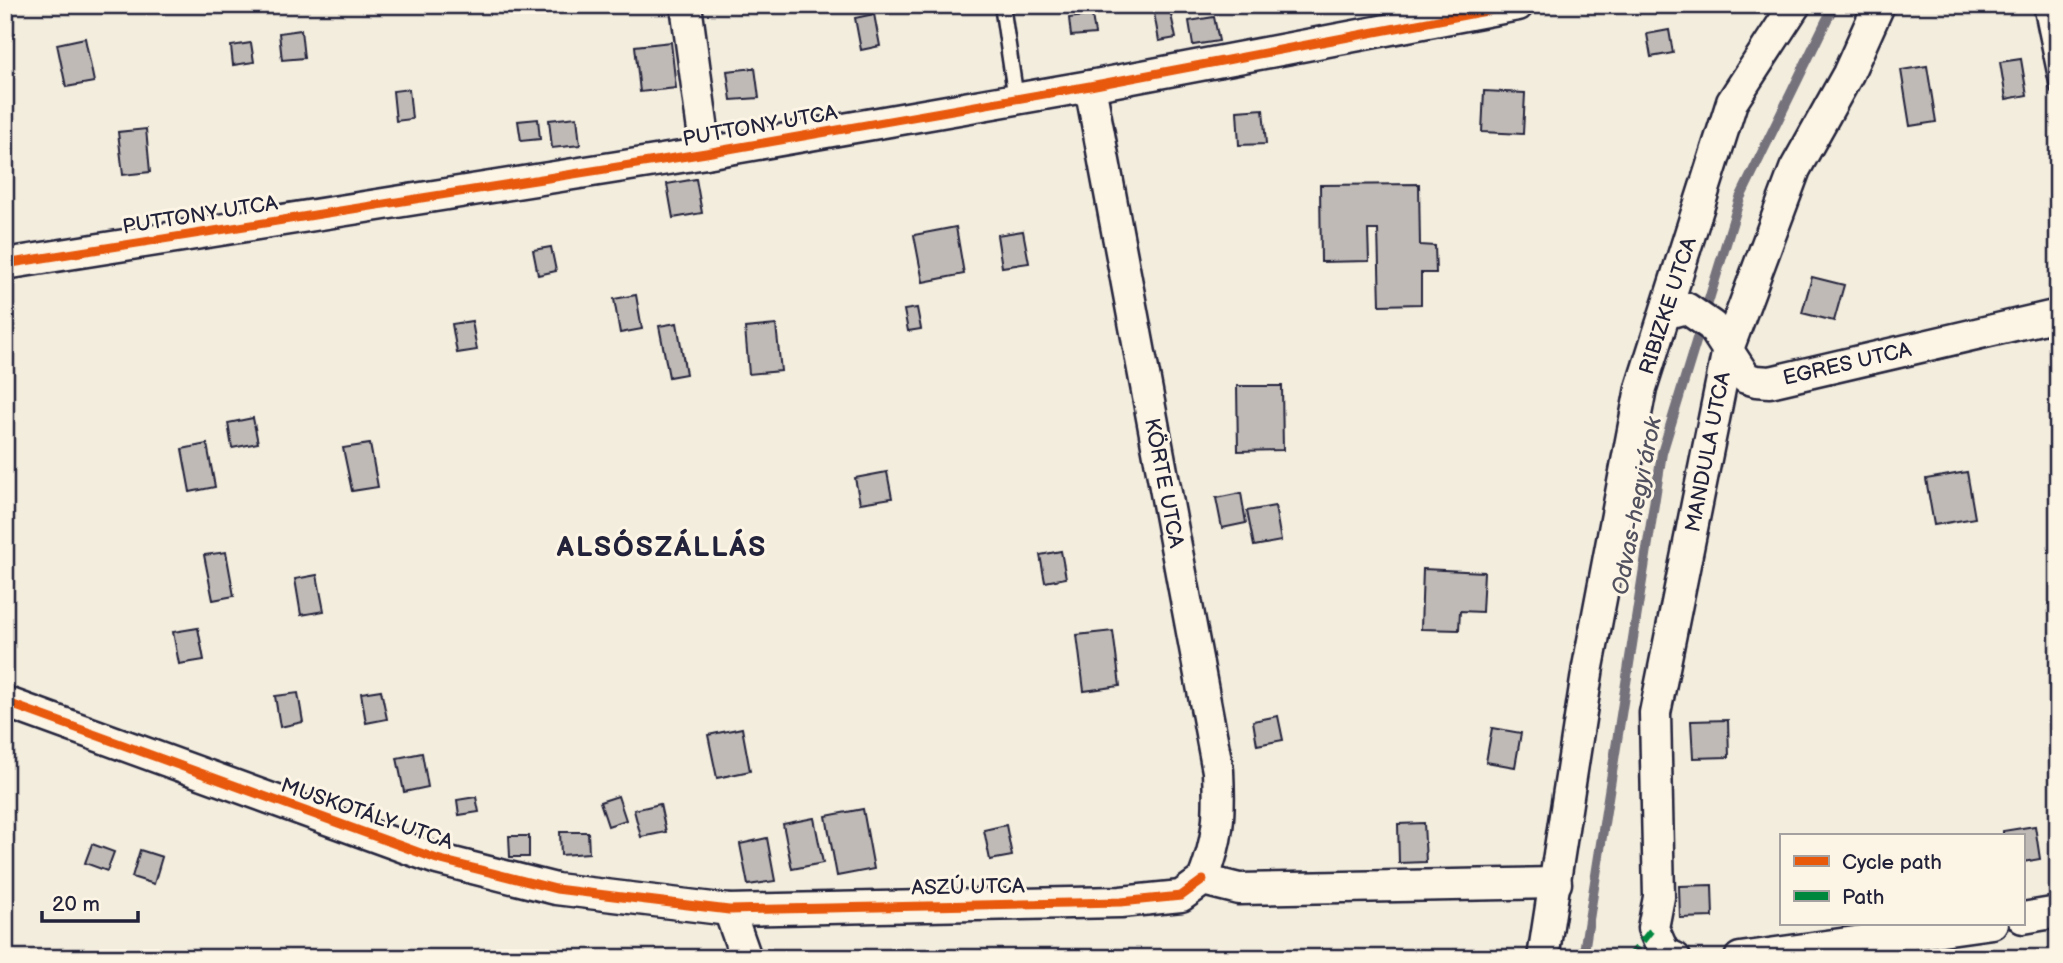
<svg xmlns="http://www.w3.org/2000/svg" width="2063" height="963" viewBox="0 0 2063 963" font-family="'Balsamiq Sans',sans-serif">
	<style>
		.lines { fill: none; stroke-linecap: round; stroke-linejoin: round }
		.stream { stroke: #75727b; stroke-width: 10 }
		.building { fill: #bfbab6; stroke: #22223b; stroke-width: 2 }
		.lane-casing { stroke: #22223b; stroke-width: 19 }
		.street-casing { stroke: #22223b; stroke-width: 35 }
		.lane { stroke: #fcf5e5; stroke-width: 14 }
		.street { stroke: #fcf5e5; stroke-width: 30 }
		.quiet { stroke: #00873e; stroke-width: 7; stroke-dasharray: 14 7; stroke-linecap: butt }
		.cycleway-casing { stroke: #fcf5e5; stroke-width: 13 }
		.cycleway { stroke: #e8590c; stroke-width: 9 }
		.labels { text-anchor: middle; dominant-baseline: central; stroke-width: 6; stroke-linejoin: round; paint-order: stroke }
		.street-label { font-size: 21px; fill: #22223b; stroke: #fcf5e5 }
		.water-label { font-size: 23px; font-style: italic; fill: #525160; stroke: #fcf5e5 }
		.district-label { font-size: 28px; font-weight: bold; letter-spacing: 2px; fill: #22223b; stroke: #fcf5e5 }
	</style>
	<rect width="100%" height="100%" fill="#f3edde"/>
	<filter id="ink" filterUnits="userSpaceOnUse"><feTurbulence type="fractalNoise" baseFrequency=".0143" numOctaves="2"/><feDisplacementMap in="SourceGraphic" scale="14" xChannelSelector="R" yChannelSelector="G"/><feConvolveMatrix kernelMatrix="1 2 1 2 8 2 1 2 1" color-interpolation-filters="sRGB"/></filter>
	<g filter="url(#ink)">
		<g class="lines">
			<!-- stream -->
			<path class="stream" d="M 1583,958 L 1662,453 L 1740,198 L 1834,5"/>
		</g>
		<!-- building -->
		<g class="building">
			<path d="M 1170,10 L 1176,38 L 1159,41 L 1154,13 Z"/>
			<path d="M 874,14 L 880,46 L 861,50 L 855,18 Z"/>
			<path d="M 1092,15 L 1095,34 L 1071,36 L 1069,18 Z"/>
			<path d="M 1214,17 L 1219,41 L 1193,45 L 1189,21 Z"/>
			<path d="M 301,30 L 304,58 L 282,60 L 279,33 Z"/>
			<path d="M 1669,30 L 1673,53 L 1651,57 L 1647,34 Z"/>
			<path d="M 85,38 L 94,82 L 66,87 L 57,44 Z"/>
			<path d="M 671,42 L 676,88 L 640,92 L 635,46 Z"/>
			<path d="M 251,43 L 254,62 L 233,65 L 231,46 Z"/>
			<path d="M 2021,59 L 2027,95 L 2006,99 L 2000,62 Z"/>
			<path d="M 1927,66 L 1936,122 L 1910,126 L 1901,70 Z"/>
			<path d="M 755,68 L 759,98 L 731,100 L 727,71 Z"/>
			<path d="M 409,89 L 412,119 L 396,121 L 393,91 Z"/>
			<path d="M 1484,91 L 1525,93 L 1523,134 L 1482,132 Z"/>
			<path d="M 1263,109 L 1266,144 L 1239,145 L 1237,111 Z"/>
			<path d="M 577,117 L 580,145 L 552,148 L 549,120 Z"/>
			<path d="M 538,119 L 540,139 L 521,141 L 518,121 Z"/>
			<path d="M 146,129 L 150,172 L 123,175 L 118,132 Z"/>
			<path d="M 696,179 L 702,213 L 673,218 L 667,184 Z"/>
			<path d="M 1419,184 L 1420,245 L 1435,246 L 1436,273 L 1421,273 L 1421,304 L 1380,305 L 1378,230 L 1368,230 L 1369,261 L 1321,262 L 1320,185 Z"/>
			<path d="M 956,227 L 964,274 L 923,282 L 914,235 Z"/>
			<path d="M 1023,231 L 1029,263 L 1002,267 L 997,235 Z"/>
			<path d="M 551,247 L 556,271 L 538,275 L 533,250 Z"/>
			<path d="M 1812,277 L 1844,285 L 1834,321 L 1802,313 Z"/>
			<path d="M 636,295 L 642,329 L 620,333 L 614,299 Z"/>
			<path d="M 917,308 L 921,329 L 908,331 L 904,310 Z"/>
			<path d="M 472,321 L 477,350 L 457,353 L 452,324 Z"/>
			<path d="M 677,323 L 686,374 L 669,377 L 659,326 Z"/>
			<path d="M 776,325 L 781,371 L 749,374 L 745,328 Z"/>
			<path d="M 1237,386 L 1282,386 L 1283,450 L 1238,451 Z"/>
			<path d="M 253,418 L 258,443 L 232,448 L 228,423 Z"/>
			<path d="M 207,444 L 215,487 L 190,492 L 182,449 Z"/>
			<path d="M 370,444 L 378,487 L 352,491 L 343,448 Z"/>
			<path d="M 887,472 L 892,498 L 860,503 L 855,478 Z"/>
			<path d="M 1967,472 L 1975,518 L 1934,525 L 1926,479 Z"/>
			<path d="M 1241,493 L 1246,523 L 1222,528 L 1216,498 Z"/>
			<path d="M 1275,506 L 1281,541 L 1254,546 L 1247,511 Z"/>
			<path d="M 1061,551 L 1066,578 L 1045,582 L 1040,555 Z"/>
			<path d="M 226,552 L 234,596 L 213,600 L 204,555 Z"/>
			<path d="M 1423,569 L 1484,572 L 1482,612 L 1460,611 L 1459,630 L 1421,629 Z"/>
			<path d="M 317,575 L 324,611 L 301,615 L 295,579 Z"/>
			<path d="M 198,628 L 204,660 L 179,664 L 173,632 Z"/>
			<path d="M 1113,631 L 1120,686 L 1084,691 L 1077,635 Z"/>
			<path d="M 381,690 L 387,719 L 366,723 L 361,693 Z"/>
			<path d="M 298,693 L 303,722 L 280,727 L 275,696 Z"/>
			<path d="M 1278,716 L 1283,740 L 1257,745 L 1253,721 Z"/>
			<path d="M 1728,720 L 1729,757 L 1693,758 L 1691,721 Z"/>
			<path d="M 742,728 L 750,771 L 717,778 L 708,735 Z"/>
			<path d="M 1492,728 L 1521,733 L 1515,767 L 1486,762 Z"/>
			<path d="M 422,753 L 428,787 L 404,792 L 397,758 Z"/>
			<path d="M 618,796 L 626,820 L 608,826 L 600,802 Z"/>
			<path d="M 476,797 L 479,812 L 459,815 L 457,800 Z"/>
			<path d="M 660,804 L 666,832 L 641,837 L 634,810 Z"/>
			<path d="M 863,809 L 874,869 L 837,876 L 826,816 Z"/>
			<path d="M 814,818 L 823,863 L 792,869 L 783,824 Z"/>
			<path d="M 1424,823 L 1426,862 L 1399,863 L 1398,824 Z"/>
			<path d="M 1006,825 L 1012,856 L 990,860 L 984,830 Z"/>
			<path d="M 2035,826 L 2040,859 L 2023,862 L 2023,835 L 2003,835 L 2003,831 Z"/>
			<path d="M 560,832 L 588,832 L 589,853 L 561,855 Z"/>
			<path d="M 509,836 L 529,836 L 529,857 L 510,857 Z"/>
			<path d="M 767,838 L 775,881 L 748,885 L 740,844 Z"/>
			<path d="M 92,844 L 114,852 L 107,871 L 85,863 Z"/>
			<path d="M 140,850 L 162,857 L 154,884 L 132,877 Z"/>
			<path d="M 1712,885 L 1713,917 L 1680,918 L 1679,886 Z"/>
		</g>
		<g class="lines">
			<!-- lane casing -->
			<g class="lane-casing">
				<g id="lane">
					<path d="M 1002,5 L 1016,99"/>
					<path d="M 2041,5 L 2058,87"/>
				</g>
			</g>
			<!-- street casing -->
			<g class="street-casing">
				<g id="street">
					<path d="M 686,5 L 706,153"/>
					<path d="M 1090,86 L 1218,771 C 1220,815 1219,838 1203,880"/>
					<path d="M 5,264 L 706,153 L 1090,86 L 1518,5"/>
					<path d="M 1667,313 L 1686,308 L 1712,326 L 1746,378 L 1756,381 L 1770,382 L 2058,315"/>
					<path d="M 5,702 L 437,859 L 556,889 L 729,910 L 1121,902 L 1181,896 L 1203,880"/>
					<path d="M 1203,880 L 1239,889 L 1556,883"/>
					<path d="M 729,910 L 746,958"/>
					<path d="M 2023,918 L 2058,912"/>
					<path d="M 1543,958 L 1588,667 L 1641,388 L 1732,102 L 1795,5"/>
					<path d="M 1675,958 L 1664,953 L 1653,928 L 1659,897 L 1655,713 L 1728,349 L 1795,169 L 1848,74 L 1879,5"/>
					<path d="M 1740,958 L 1992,923"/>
				</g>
			</g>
			<!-- lane -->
			<use href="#lane" class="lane"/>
			<!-- street -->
			<use href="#street" class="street"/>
			<!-- quiet -->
			<path class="quiet" d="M 1629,958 L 1653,928"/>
			<!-- cycleway casing -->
			<g class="cycleway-casing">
				<g id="cycleway">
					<path d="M 5,264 L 706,153 L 1090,86 L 1518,5"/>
					<path d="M 5,702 L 437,859 L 556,889 L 729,910 L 1121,902 L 1181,896 L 1203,880"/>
				</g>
			</g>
			<!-- cycleway -->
			<use href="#cycleway" class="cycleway"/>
		</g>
	</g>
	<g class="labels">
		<!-- street labels -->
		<g class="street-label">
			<text transform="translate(760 126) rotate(-10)">PUTTONY UTCA</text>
			<text transform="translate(200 215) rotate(-9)">PUTTONY UTCA</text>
			<text transform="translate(1668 306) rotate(-72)">RIBIZKE UTCA</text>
			<text transform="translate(1847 364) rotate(-13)">EGRES UTCA</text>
			<text transform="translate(1708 452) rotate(-79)">MANDULA UTCA</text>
			<text transform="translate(1164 483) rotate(79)">KÖRTE UTCA</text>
			<text transform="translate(367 814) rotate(19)">MUSKOTÁLY UTCA</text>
			<text transform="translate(968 887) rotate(-1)">ASZÚ UTCA</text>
		</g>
		<!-- water labels -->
		<g class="water-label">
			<text transform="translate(1637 506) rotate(-79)">Odvas-hegyi árok</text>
		</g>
		<!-- district labels -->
		<g class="district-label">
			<text x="662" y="547">ALSÓSZÁLLÁS</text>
		</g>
	</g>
	<!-- margin -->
	<rect width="2063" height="963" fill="none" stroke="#fcf5e5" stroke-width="28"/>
	<rect x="14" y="14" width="2035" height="935" fill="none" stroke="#22223b" stroke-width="2.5" filter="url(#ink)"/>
	<!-- legend -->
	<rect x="1780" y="834" width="245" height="91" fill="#fcf5e5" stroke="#a5a1a1" stroke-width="2"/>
	<rect x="1794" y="856" width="35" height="10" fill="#e8590c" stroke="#a5a1a1" stroke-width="2"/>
	<text x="1842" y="869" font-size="21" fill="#22223b">Cycle path</text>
	<rect x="1794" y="891" width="35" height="10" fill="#00873e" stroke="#a5a1a1" stroke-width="2"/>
	<text x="1842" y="904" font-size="21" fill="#22223b">Path</text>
	<!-- scale -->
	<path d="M42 911v10h96v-10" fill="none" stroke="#22223b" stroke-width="3.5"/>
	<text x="52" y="911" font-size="21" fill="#22223b" stroke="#fcf5e5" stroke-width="5" paint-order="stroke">20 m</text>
</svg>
